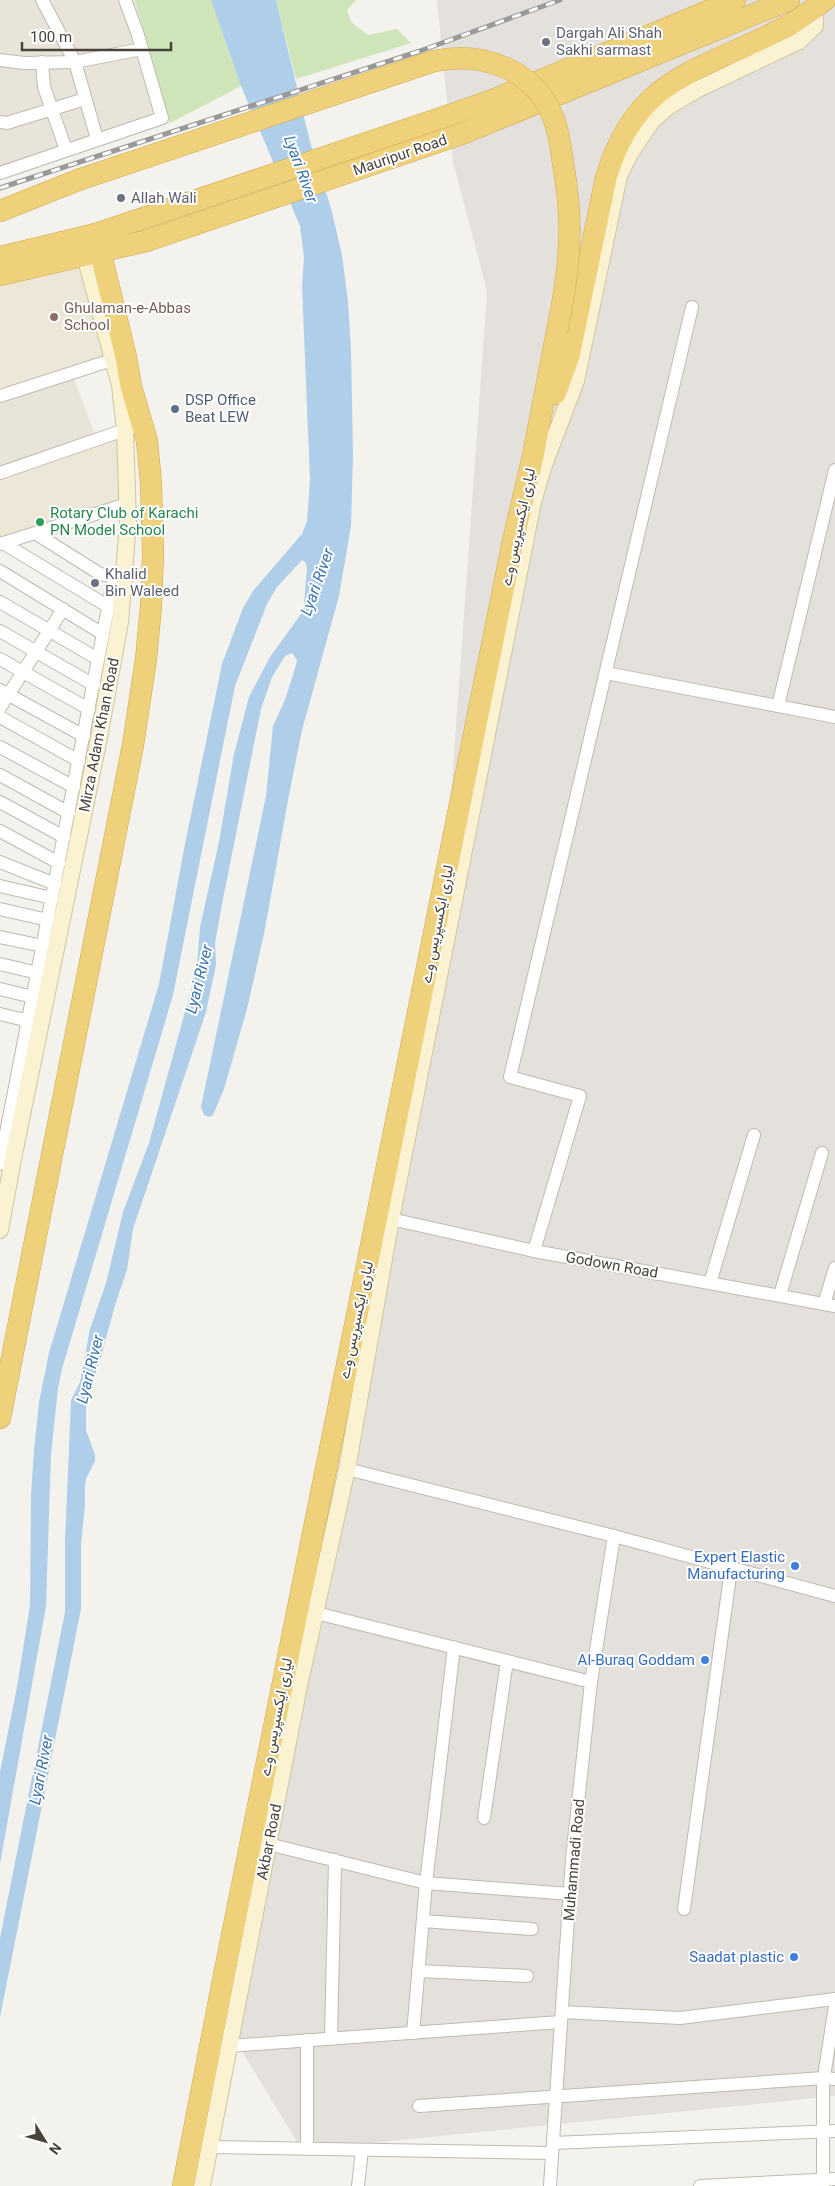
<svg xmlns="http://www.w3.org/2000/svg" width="835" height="2186" viewBox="0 0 835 2186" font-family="Roboto,Vazirmatn,sans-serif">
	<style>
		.residential { fill: #e8e4da }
		.industrial { fill: #e4e1dd }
		.education { fill: #ece7d7 }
		.green { fill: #cee4b9 }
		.water { fill: #afceea }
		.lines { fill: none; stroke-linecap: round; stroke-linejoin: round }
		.street-casing { stroke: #bfbaaf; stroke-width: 14 }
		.secondary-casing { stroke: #cfc6a0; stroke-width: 18 }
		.highway-casing { stroke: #cfa74b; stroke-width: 22 }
		.street { stroke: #fff; stroke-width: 12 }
		.secondary { stroke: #faf2d0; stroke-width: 16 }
		.highway { stroke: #f0d17b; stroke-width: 21 }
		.rail-casing { stroke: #999; stroke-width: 5 }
		.rail { stroke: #fff; stroke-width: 3; stroke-dasharray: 9; stroke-linecap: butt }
		.highway-bridge-casing { stroke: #cfa74b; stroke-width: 22; stroke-linecap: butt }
		.highway-bridge { stroke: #f0d17b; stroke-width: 21 }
		.worship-dot { fill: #6b7280; stroke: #fff; stroke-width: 2 }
		.education-dot { fill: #8d6e63; stroke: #fff; stroke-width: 2 }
		.service-dot { fill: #5c6f8a; stroke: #fff; stroke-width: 2 }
		.leisure-dot { fill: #2e9e5b; stroke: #fff; stroke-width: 2 }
		.shop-dot { fill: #3f7fe0; stroke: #fff; stroke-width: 2 }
		.labels { text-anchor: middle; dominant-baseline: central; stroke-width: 4; stroke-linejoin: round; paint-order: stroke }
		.worship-label { font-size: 15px; fill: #5b616d; stroke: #fff; text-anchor: start }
		.street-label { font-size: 15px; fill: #48443a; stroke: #fff }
		.education-label { font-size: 15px; fill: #785e54; stroke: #fff; text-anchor: start }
		.service-label { font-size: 15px; fill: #4e5e75; stroke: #fff; text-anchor: start }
		.leisure-label { font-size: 15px; fill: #27864d; stroke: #fff; text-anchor: start }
		.shop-label { font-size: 15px; fill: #366cbe; stroke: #fff; text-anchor: end }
		.water-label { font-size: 16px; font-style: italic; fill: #3d75aa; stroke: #fff }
	</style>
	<rect width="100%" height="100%" fill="#f4f2ec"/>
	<!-- residential -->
	<g class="residential">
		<path d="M 0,0 L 135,0 L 170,123 L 0,180 Z"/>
		<path d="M 72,373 L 97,440 L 0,473 L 0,396 Z"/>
	</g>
	<!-- industrial -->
	<path class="industrial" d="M 437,0 L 835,0 L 835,2096 L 302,2150 L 234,2038 L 435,1021 L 487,291 L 453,162 Z"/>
	<!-- education -->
	<g class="education">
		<path d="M 96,258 L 116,359 L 0,396 L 0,275 Z"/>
		<path d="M 125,430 L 127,504 L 0,544 L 0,473 Z"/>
	</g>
	<!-- green -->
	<g class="green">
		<path d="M 135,0 L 211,0 L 241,86 L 170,123 Z"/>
		<path d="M 276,0 L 356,0 L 347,10 L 351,22 L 368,35 L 397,29 L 411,43 L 296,79 Z"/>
	</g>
	<!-- water -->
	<path class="water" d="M 211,0 L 276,0 L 310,142 L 331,208 L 342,255 L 348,301 L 351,350 L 353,454 L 351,526 L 339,596 L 302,730 L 289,795 L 264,934 L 247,1009 L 224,1089 L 213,1115 L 209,1117 L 204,1115 L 201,1107 L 266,796 L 273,726 L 285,700 L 296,665 L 297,660 L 292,653 L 285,656 L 272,677 L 261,709 L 222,904 L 215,943 L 216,965 L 206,1012 L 133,1229 L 127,1270 L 115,1305 L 101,1357 L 86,1402 L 86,1430 L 95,1455 L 95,1461 L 86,1479 L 85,1486 L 85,1505 L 81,1545 L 81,1609 L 0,2017 L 0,1938 L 65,1612 L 65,1541 L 71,1400 L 80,1382 L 90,1329 L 106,1283 L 123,1212 L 149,1143 L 194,979 L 197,965 L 200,927 L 219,842 L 234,754 L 249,697 L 270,657 L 301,614 L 304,605 L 307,567 L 306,563 L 302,560 L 277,587 L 267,604 L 235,686 L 173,995 L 62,1369 L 58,1388 L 51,1454 L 46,1606 L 0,1864 L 0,1772 L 17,1687 L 30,1605 L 31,1495 L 34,1450 L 39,1402 L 49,1353 L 159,984 L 185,844 L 222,664 L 243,608 L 253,591 L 302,534 L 307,521 L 310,480 L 302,286 L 304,257 L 300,226 L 241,86 Z"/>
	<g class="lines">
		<!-- street casing -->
		<g class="street-casing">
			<g id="street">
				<path d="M 42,0 L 75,62 L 97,139"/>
				<path d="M 0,60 L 24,63 L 75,62 L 142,49"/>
				<path d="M 42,62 L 44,87 L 66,150"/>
				<path d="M 0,122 L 7,123 L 85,99"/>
				<path d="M 0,173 L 162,118 L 137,32 L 125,0"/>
				<path d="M 0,396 L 115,359"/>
				<path d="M 0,473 L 133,427"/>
				<path d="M 35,533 L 100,574 L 121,578"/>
				<path d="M 3,543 L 109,607"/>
				<path d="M 0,544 L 127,504"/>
				<path d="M 0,571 L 103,634"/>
				<path d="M 0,602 L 98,659"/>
				<path d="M 0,631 L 94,685"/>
				<path d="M 0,659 L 89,709"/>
				<path d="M 606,673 L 835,717"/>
				<path d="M 0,690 L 84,736"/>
				<path d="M 778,706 L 835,470"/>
				<path d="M 0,708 L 63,609"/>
				<path d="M 0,717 L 79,761"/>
				<path d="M 0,747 L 74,787"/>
				<path d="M 0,775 L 69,813"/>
				<path d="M 0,802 L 64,837"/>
				<path d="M 0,831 L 59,863"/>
				<path d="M 0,862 L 55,884"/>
				<path d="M 0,886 L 52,898"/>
				<path d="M 0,909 L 48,920"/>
				<path d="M 0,937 L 43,946"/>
				<path d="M 0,964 L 38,973"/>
				<path d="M 0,989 L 33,997"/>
				<path d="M 0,1014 L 29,1021"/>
				<path d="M 0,1164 L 114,577"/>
				<path d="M 391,1219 L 534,1251 L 835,1306"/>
				<path d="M 534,1251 L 580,1096 L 510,1077 L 692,307"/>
				<path d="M 710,1283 L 754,1135"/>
				<path d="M 780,1295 L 822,1153"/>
				<path d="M 824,1304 L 835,1268"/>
				<path d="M 347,1469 L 614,1536 L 835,1596"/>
				<path d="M 316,1613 L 591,1682"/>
				<path d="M 484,1818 L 507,1661"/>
				<path d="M 268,1844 L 426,1883 L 570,1894"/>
				<path d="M 684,1909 L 731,1569"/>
				<path d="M 423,1921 L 532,1929"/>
				<path d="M 418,1971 L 527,1976"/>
				<path d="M 562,2012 L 680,2018 L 835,1999"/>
				<path d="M 413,2033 L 426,1883 L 454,1647"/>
				<path d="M 331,2039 L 335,1860"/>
				<path d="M 229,2046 L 561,2022"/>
				<path d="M 419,2106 L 824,2078 L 835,2079"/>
				<path d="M 553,2143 L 835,2131"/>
				<path d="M 210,2147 L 552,2153"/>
				<path d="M 307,2149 L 307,2040"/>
				<path d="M 358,2186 L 362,2150"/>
				<path d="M 550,2186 L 572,1859 L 591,1682 L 614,1536"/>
				<path d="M 700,2186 L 835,2179"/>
				<path d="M 823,2186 L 823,2083 L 835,2006"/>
			</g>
		</g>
		<!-- secondary casing -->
		<g class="secondary-casing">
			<g id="secondary">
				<path d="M 0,1230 L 13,1159 L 99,738 L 120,622 L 128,522 L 125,430 L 120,385 L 82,245"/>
				<path d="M 202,2186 L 299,1686 L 347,1469 L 391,1219 L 533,502 L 544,465 L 576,381 L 619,176 L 629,155 L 652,121 L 669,106 L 696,90 L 799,41 L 815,26 L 815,20 L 810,11"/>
			</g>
		</g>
		<!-- highway casing -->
		<g class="highway-casing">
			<g id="highway">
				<path d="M 0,211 L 78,180"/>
				<path d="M 0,257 L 96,234 L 453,114 L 493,100 L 735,0"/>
				<path d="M 0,275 L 146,241 L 464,133 L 789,0"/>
				<path d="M 555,394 L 569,356 L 606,178 C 637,73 704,71 787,26 C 801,19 813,9 825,0"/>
				<path d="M 0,1418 L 133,745 L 146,659 L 151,606 L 153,555 L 151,483 L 147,441 L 131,386 L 126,357 L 96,234"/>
				<path d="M 183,2186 L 225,1970 L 513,541 L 533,456 L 557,331"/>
			</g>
		</g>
		<!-- street -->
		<use href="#street" class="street"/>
		<!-- secondary -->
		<use href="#secondary" class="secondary"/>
		<!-- highway -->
		<use href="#highway" class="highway"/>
		<!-- rail casing -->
		<g class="rail-casing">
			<path id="rail" d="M 0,188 L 420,51 L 560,0"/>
		</g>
		<!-- rail -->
		<use href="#rail" class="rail"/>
		<!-- highway-bridge casing -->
		<g class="highway-bridge-casing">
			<path id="highway-bridge" d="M 78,180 L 434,61 C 482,51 534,69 553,117 C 560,134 561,152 564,169 C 568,194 571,219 569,245 C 568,274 563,302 557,331"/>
		</g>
		<!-- highway-bridge -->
		<use href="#highway-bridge" class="highway-bridge"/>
	</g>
	<!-- markers -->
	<g class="worship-dot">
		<circle cx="546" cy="42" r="5"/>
		<circle cx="121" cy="198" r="5"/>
		<circle cx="95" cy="583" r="5"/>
	</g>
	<circle class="education-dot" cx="54" cy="317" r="5"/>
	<circle class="service-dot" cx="175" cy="409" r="5"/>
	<circle class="leisure-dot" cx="40" cy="522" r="5"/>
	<g class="shop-dot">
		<circle cx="795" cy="1566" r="5"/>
		<circle cx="705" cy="1660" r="5"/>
		<circle cx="794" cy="1957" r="5"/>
	</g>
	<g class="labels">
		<!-- worship labels -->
		<g class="worship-label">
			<text x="556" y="33">Dargah Ali Shah<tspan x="556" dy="17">Sakhi sarmast</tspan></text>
			<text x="131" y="198">Allah Wali</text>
			<text x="105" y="574">Khalid<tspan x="105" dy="17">Bin Waleed</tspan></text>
		</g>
		<!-- street labels -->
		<g class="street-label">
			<text transform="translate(400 155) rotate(-19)">Mauripur Road</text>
			<text transform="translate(518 527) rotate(-78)">لیاری ایکسپریس وے</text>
			<text transform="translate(99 735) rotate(-79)">Mirza Adam Khan Road</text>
			<text transform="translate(437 924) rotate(-79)">لیاری ایکسپریس وے</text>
			<text transform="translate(612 1265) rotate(10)">Godown Road</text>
			<text transform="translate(356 1320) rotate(-78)">لیاری ایکسپریس وے</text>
			<text transform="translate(276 1717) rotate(-79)">لیاری ایکسپریس وے</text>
			<text transform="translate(269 1842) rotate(-79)">Akbar Road</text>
			<text transform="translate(574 1860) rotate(-85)">Muhammadi Road</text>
		</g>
		<!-- education labels -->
		<g class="education-label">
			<text x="64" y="308">Ghulaman-e-Abbas<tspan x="64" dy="17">School</tspan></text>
		</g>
		<!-- service labels -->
		<g class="service-label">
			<text x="185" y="400">DSP Office<tspan x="185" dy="17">Beat LEW</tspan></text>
		</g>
		<!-- leisure labels -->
		<g class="leisure-label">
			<text x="50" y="513">Rotary Club of Karachi<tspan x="50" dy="17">PN Model School</tspan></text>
		</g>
		<!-- shop labels -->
		<g class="shop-label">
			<text x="785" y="1557">Expert Elastic<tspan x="785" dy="17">Manufacturing</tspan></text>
			<text x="695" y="1660">Al-Buraq Goddam</text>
			<text x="784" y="1957">Saadat plastic</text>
		</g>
		<!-- water labels -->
		<g class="water-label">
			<text transform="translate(301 169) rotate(70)">Lyari River</text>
			<text transform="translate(317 582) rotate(-70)">Lyari River</text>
			<text transform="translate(199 979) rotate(-76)">Lyari River</text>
			<text transform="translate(90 1369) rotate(-76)">Lyari River</text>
			<text transform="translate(41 1770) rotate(-79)">Lyari River</text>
		</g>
	</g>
	<!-- north arrow -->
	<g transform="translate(45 2141) rotate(127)" stroke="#ffffff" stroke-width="4" paint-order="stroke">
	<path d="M0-4L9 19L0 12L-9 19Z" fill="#48443a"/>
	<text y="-8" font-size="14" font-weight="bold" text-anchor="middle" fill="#48443a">N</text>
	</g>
	<!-- scale -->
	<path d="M22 42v8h149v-8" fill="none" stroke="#48443a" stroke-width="2.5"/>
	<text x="30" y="42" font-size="15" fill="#48443a" stroke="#ffffff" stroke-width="4" paint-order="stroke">100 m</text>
</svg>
